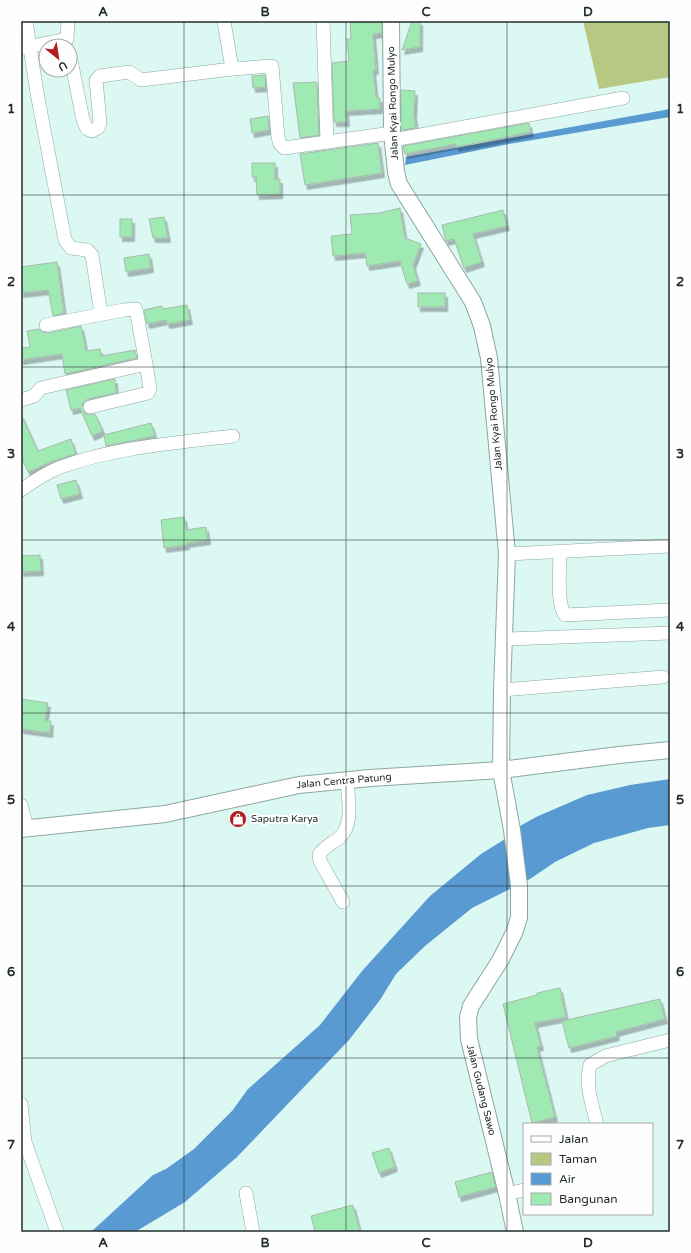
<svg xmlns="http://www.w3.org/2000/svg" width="691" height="1253" viewBox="0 0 691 1253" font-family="'Varela Round',sans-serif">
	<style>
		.green { fill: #b6c882 }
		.water { fill: #5a9ad2 }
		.building { fill: #9fe9b2; stroke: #a7bbac; filter: url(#shadow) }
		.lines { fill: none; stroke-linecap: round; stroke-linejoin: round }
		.minor-casing { stroke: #8ca7a2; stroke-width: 14 }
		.tertiary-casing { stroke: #8ca7a2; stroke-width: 18 }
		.minor { stroke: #fff; stroke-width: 13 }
		.tertiary { stroke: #fff; stroke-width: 16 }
		.grid { fill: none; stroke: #222d2b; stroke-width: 1; stroke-opacity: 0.55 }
		.labels { text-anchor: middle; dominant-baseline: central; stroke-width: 4; stroke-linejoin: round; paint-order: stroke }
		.street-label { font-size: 10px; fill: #222d2b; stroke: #fefefe }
		.poi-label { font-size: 10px; fill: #222d2b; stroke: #fefefe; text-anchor: start }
		.neatline { fill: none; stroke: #222d2b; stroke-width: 1.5 }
		.grid-label { font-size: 13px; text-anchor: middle; font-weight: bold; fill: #222d2b }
	</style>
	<defs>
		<filter id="shadow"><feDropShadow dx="2.5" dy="4.5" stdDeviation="0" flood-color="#0004"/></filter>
	</defs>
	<rect width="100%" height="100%" fill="#dcf8f3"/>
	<!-- green -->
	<path class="green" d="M 583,21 L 670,21 L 670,77 L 599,89 Z"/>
	<!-- water -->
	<g class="water">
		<path d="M 670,109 L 670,117 L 509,144 L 405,165 L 406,157 Z"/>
		<path d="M 670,779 L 670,825 L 648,828 L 594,843 L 555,862 L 530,879 L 472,908 L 425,946 L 396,974 L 380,1000 L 349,1040 L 237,1157 L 185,1202 L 135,1232 L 91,1232 L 153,1175 L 166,1169 L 194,1149 L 232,1111 L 248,1089 L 320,1025 L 362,971 L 430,896 L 481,854 L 515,833 L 520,826 L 536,817 L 587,795 L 630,785 Z"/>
	</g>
	<!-- building -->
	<g class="building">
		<path d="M 361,21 L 382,21 L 382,33 L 373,34 L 376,70 L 373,70 L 376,98 L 380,98 L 380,109 L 346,111 L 347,122 L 334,122 L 332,63 L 349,61 L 347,39 L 351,39 L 350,23 Z"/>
		<path d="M 412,21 L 420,21 L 420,47 L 402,50 Z"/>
		<path d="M 265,75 L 266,87 L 253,88 L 252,76 Z"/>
		<path d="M 317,82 L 319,135 L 300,138 L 293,83 Z"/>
		<path d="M 401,90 L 415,91 L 414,115 L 416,128 L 401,130 Z"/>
		<path d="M 268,116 L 269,130 L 252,133 L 250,119 Z"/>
		<path d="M 529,123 L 531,132 L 482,142 L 456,147 L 456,144 L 405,154 L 403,146 Z"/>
		<path d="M 378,143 L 382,173 L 305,185 L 300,154 Z"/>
		<path d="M 252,163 L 275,163 L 275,179 L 280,179 L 280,194 L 257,195 L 256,177 L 252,177 Z"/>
		<path d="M 400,208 L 405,238 L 421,244 L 413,265 L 418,281 L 407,284 L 400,261 L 367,266 L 365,253 L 333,256 L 331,236 L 352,234 L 350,215 L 379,213 Z"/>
		<path d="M 503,210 L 507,226 L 473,234 L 482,262 L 464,268 L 454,239 L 446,241 L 442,225 Z"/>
		<path d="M 164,217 L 168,238 L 153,238 L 149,219 Z"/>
		<rect x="120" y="219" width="12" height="18"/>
		<path d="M 149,254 L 151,268 L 126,272 L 124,258 Z"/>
		<path d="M 57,262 L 64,313 L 53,316 L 48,290 L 21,293 L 21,267 Z"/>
		<rect x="418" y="293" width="27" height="14"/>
		<path d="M 187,305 L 190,320 L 167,324 L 166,320 L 147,324 L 144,310 L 162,306 L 163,309 Z"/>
		<path d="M 81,326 L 86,351 L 100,349 L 101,356 L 135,350 L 137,358 L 65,374 L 62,354 L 21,360 L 21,348 L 30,347 L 27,331 L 39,329 L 43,332 L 48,333 Z"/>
		<path d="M 115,379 L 116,393 L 88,399 L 82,404 L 85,413 L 88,415 L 95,414 L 103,431 L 92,436 L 80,408 L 71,410 L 66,390 Z"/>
		<path d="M 21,414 L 38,451 L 71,439 L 76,454 L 53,461 L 28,472 L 21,456 Z"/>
		<path d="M 151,423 L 155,436 L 106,446 L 104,435 Z"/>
		<path d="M 76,480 L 80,494 L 61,499 L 57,485 Z"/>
		<path d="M 184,517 L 186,530 L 206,527 L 208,540 L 187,543 L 187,545 L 164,548 L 161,520 Z"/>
		<path d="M 40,555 L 41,571 L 21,572 L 21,556 Z"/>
		<path d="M 21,699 L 48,703 L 45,721 L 51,721 L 50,733 L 21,729 Z"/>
		<path d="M 560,988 L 566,1017 L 535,1023 L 541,1046 L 537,1047 L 555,1117 L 532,1123 L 503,1004 L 537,995 L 537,993 Z"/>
		<path d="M 660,999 L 665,1019 L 616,1032 L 617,1036 L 569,1048 L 562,1021 Z"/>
		<path d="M 389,1148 L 395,1167 L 379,1173 L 372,1153 Z"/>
		<path d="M 492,1172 L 496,1187 L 459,1197 L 455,1182 Z"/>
		<path d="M 353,1205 L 360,1232 L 315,1232 L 311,1216 Z"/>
	</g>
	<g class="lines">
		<!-- minor casing -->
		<g class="minor-casing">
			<g id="minor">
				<path d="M 26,21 L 37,93 L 65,240 L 71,248 L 87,250 L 92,255 L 101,314"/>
				<path d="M 323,21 L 327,142"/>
				<path d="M 23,48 L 67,39 L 68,21"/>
				<path d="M 70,55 L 83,120 L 87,129 L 92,131 L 98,128 L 100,123 L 96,80 L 100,76 L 129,72 L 141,80 L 232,69 L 224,21"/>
				<path d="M 232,69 L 272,66 L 278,137 L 280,144 L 284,148 L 392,133"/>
				<path d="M 393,140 L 623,98"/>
				<path d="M 21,400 L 34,396 L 41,388 L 146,364 L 136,309 L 124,310 L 46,325"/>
				<path d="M 90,407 L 148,393 L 150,388 L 146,364"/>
				<path d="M 21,490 C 34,481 47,472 61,467 C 116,447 176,443 233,436"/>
				<path d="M 560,552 C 560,568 556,603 565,615 L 670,610"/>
				<path d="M 507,554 L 670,546"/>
				<path d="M 505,639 L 670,633"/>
				<path d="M 502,690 L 663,677"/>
				<path d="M 21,805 L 27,828"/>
				<path d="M 343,902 L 320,861 L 319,855 C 323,847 333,843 340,837 C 354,824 348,798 347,780"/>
				<path d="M 21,1104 L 25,1142 L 21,1144"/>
				<path d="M 597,1124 C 592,1104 585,1086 590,1065 L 605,1056 L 670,1040"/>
				<path d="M 25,1142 L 57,1232"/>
				<path d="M 246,1193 L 253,1232"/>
				<path d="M 507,1194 L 524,1190"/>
			</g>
		</g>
		<!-- tertiary casing -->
		<g class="tertiary-casing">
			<g id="tertiary">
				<path d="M 391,21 L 392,133 L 396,172 L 399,184 L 473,302 L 482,326 L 489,358 L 507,554 L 502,690 L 501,770 L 512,830 L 519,886 L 519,918 L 514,933 L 501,959 L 471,1006 L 468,1017 L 469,1039 L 507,1194 L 515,1232"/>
				<path d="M 21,829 L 165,814 L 299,785 L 370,778 L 501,770 L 619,755 L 670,750"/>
			</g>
		</g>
		<!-- minor -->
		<use href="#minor" class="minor"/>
		<!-- tertiary -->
		<use href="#tertiary" class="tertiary"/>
	</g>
	<!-- grid -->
	<path class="grid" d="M 184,21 L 184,1232M 346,21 L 346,1232M 507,21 L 507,1232M 21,195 L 670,195M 21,367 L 670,367M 21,540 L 670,540M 21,713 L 670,713M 21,886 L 670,886M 21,1058 L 670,1058"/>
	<!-- icons -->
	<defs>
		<g id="shop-disc" transform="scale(0.9)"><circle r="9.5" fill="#af1d22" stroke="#fefefe"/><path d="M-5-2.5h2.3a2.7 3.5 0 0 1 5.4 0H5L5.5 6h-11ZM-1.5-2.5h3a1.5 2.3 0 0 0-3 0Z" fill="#fff"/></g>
	</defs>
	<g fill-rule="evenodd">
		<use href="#shop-disc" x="238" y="819"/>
	</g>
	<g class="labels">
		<!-- street labels -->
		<g class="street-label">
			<text transform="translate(393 103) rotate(-92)">Jalan Kyai Rongo Mulyo</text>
			<text transform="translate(494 414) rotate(-95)">Jalan Kyai Rongo Mulyo</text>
			<text transform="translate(344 781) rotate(-5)">Jalan Centra Patung</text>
			<text transform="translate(481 1090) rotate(76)">Jalan Gudang Sawo</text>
		</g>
		<!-- poi labels -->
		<g class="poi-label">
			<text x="251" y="819">Saputra Karya</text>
		</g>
	</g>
	<!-- border -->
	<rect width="691" height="1253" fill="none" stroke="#fefefe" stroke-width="44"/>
	<!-- legend -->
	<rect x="523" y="1123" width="130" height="92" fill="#fefefe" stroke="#a6aaaa"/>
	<rect x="531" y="1136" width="20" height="6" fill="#ffffff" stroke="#a6aaaa"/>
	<text x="559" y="1143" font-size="12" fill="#222d2b">Jalan</text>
	<rect x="531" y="1153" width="20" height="12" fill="#b6c882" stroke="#a6aaaa"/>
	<text x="559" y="1163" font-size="12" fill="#222d2b">Taman</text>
	<rect x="531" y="1173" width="20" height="12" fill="#5a9ad2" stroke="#a6aaaa"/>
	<text x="559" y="1183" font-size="12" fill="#222d2b">Air</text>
	<rect x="531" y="1193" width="20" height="12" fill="#9fe9b2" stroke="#a6aaaa"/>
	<text x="559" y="1203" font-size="12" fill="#222d2b">Bangunan</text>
	<!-- north arrow -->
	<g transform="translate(58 58) rotate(150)"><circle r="19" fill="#fefefe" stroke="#a6aaaa"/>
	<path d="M0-3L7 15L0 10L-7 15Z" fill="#af1d22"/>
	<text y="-6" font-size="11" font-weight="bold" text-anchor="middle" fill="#222d2b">U</text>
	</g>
	<rect x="22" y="22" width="647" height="1209" class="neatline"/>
	<g class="grid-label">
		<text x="103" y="16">A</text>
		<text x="265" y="16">B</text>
		<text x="426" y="16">C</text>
		<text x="588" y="16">D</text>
		<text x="11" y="113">1</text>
		<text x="680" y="113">1</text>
		<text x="11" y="286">2</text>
		<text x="680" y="286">2</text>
		<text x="11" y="458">3</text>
		<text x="680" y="458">3</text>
		<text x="11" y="631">4</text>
		<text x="680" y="631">4</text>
		<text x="11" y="804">5</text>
		<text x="680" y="804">5</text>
		<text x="11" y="976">6</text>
		<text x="680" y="976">6</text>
		<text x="11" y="1149">7</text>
		<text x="680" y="1149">7</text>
		<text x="103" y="1247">A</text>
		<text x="265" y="1247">B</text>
		<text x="426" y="1247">C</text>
		<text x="588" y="1247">D</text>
	</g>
</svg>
